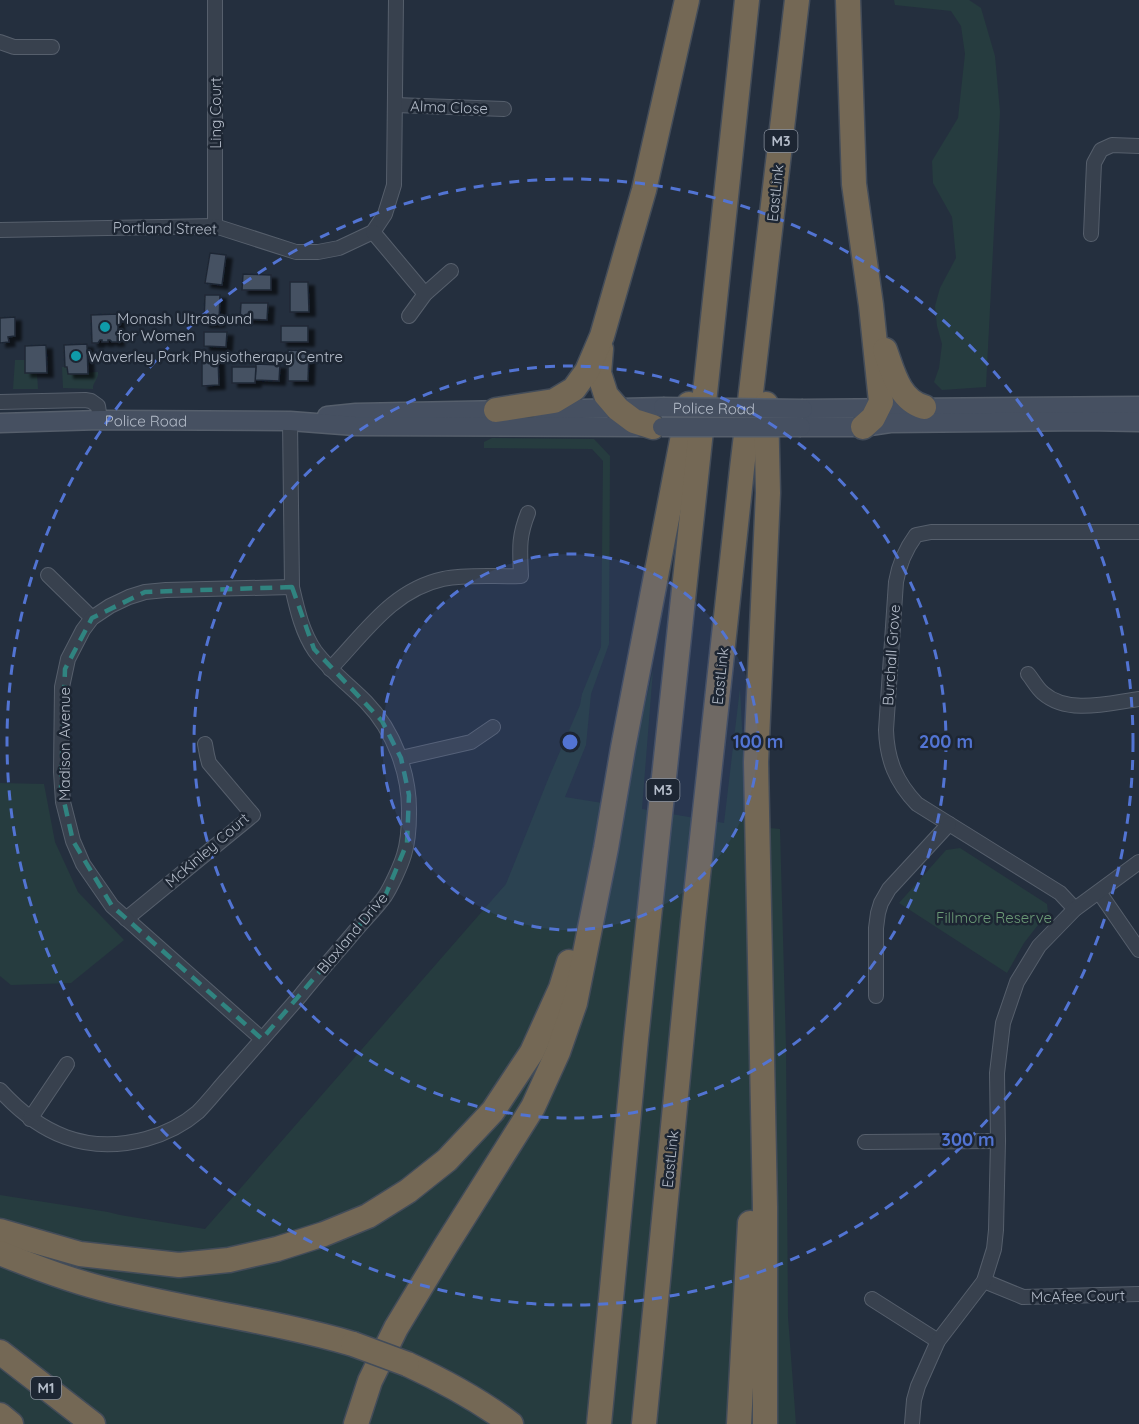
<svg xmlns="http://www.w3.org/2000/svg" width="1139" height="1424" viewBox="0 0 1139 1424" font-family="Quicksand,sans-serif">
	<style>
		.green { fill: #263c3f }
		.building { fill: #455162; stroke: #1f2835; stroke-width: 1.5; filter: url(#shadow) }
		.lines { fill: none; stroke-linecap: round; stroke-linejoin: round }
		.minor-casing { stroke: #565f6c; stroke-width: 16 }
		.secondary-casing { stroke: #565f6c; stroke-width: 21 }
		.motorway-casing { stroke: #434c59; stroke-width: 27 }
		.minor { stroke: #38414e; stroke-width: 14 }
		.secondary { stroke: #465061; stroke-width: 18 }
		.motorway { stroke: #746855; stroke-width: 24 }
		.secondary-bridge-casing { stroke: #565f6c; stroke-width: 21; stroke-linecap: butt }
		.motorway-bridge-casing { stroke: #434c59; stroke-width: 27; stroke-linecap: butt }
		.secondary-bridge { stroke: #465061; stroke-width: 18 }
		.motorway-bridge { stroke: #746855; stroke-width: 24 }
		.marked { fill: none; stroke: #308480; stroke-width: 4.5; stroke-dasharray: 12 8; stroke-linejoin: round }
		.ring { fill: none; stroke: #5274d3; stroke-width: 3; stroke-dasharray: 10 8 }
		.culture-dot { fill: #0f9aa8; stroke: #1d2633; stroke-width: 2 }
		.labels { text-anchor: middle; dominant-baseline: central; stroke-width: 5; stroke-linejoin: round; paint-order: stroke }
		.shield { fill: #1d2633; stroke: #878f9c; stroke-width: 1.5 }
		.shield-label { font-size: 14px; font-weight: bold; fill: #b4bcc9 }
		.street-label { font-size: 15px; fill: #b4bcc9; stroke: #1d2633 }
		.poi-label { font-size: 15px; fill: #b4bcc9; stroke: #1d2633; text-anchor: start }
		.park-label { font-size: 15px; fill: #6b9a76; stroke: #1d2633 }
		.centre { fill: #5274d3; stroke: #1d2633; stroke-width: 3 }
		.ring-label { font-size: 18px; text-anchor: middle; font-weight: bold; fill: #5274d3; stroke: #1d2633; stroke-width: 5; stroke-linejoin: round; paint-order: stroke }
	</style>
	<defs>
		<filter id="shadow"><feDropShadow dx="6" dy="4" stdDeviation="1.5" flood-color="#0009"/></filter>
	</defs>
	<rect width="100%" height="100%" fill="#242f3e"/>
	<!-- green -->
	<g class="green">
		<path d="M 894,0 L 969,0 L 981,8 L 995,56 L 1000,112 L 986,387 L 942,390 L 934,382 L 939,368 L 942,344 L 937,326 L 935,306 L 940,288 L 956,258 L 952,217 L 933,183 L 932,161 L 958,118 L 965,54 L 961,26 L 951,11 L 895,5 Z"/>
		<path d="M 15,360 L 25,360 L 25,373 L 37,373 L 38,389 L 13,389 Z"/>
		<path d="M 62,367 L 67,367 L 68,374 L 98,372 C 99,379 92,383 93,389 L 63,388 Z"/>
		<path d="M 492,438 L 594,439 L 610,456 L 609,644 L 591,694 L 586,745 L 565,797 L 621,806 L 653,670 L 642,809 L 724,823 L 740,688 L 747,826 L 780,829 L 786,1046 L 788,1317 L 796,1424 L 0,1424 L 0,1195 L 108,1212 L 120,1215 L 205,1229 L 506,884 L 549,777 L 580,705 L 582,694 L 601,647 L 603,461 L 592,449 L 484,448 L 484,442 Z"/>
		<path d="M 0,783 L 44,784 L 55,842 L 78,892 L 124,940 L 71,983 L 11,985 L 0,976 Z"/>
		<path d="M 960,848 L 1047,904 L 1048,912 L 1024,943 L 1007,973 L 899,903 L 946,850 Z"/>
	</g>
	<!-- building -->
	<g class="building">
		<path d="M 210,253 L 226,255 L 222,285 L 205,283 Z"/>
		<path d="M 243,274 L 271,275 L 271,290 L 242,290 Z"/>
		<path d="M 290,282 L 308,282 L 309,312 L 290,312 Z"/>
		<path d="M 205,295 L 220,295 L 219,323 L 204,323 Z"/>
		<path d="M 241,303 L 268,303 L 267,320 L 240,319 Z"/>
		<path d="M 118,314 L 118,342 L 112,342 L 110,340 L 108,340 L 108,342 L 102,342 L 102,340 L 100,340 L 98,343 L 92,343 L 91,315 Z"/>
		<path d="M 15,317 L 15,336 L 8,337 L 9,342 L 0,343 L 0,318 Z"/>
		<rect x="281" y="326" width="27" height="16"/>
		<path d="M 204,332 L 227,332 L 226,347 L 204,346 Z"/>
		<path d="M 87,344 L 88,374 L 68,374 L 67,367 L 65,367 L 64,345 Z"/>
		<path d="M 46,345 L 47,373 L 25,373 L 25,346 Z"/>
		<path d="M 288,350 L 309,351 L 308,381 L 288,381 Z"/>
		<path d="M 218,358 L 219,385 L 202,386 L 202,359 Z"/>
		<path d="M 256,364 L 280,365 L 279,381 L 255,380 Z"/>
		<path d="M 232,367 L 256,367 L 255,383 L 232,383 Z"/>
	</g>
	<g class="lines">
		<!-- minor casing -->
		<g class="minor-casing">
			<g id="minor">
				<path d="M 0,42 L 14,47 L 52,47"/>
				<path d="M 395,105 L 504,109"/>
				<path d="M 215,226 L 215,0"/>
				<path d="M 0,230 L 215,226 L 296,252 L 318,252 L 339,248 L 373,232 L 385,214 L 394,185 L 396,0"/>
				<path d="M 373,232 L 425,294"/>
				<path d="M 1091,234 L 1094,163 L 1101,150 L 1112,145 L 1139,146"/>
				<path d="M 409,316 L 425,294 L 451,271"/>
				<path d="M 0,402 L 85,400 L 91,401 L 98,406 L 100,420"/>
				<path d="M 48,575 L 92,618"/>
				<path d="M 330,669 C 364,634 392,590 443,579 C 468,574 495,577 521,576 C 520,550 518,538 528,513"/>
				<path d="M 1028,674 C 1033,680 1037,688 1043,693 C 1068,715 1109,703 1139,699"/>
				<path d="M 401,758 L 471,742 L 493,727"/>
				<path d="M 1099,892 L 1139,950"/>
				<path d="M 1075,909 L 1060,893 L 917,804 C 896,782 887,760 886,730 L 896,582 C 899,564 905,550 916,535 L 931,532 L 1139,532"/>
				<path d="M 126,919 L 253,815 L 209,763 L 207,755 L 205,744"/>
				<path d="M 876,996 L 876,928 L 878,913 L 881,903 L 889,889 L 949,824"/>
				<path d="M 262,1039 L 112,906 L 83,864 L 73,841 L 63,802 L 61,772 L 62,687 L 68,659 L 83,630 L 92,618 L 110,606 L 129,597 L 145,592 L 166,590 L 292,587"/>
				<path d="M 0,1090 C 40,1134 86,1155 146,1139 C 164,1134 183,1125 198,1112 C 208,1102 218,1089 228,1078 C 252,1051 276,1023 300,996 C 316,976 333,957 350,937 C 361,923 375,910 385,896 C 391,887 401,865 404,855 C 408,842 409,827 409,814 C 410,774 394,731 366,702 C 349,685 330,671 315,651 C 302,632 297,609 292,587 L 290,421"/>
				<path d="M 30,1119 L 67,1064"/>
				<path d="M 865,1142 L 998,1141"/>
				<path d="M 984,1281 L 1023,1297 L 1139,1294"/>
				<path d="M 872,1299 L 938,1341"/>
				<path d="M 912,1424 L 914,1400 L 918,1386 L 938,1341 L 984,1281 L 994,1249 L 996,1230 L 998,1141 L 997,1073 L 1003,1023 L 1017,982 L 1039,946 L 1075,909 L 1139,862"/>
			</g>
		</g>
		<!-- secondary casing -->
		<g class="secondary-casing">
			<g id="secondary">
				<path d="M 803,409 L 1139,406"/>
				<path d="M 540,410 L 663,407"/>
				<path d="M 327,416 L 356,413 L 507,410"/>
				<path id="s1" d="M 0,423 L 100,420 L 290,421 L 355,426 L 645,427"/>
				<path d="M 801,427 L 863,427 L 890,423 L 1086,421 L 1139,422"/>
			</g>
		</g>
		<!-- motorway casing -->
		<g class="motorway-casing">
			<g id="motorway">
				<path d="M 848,0 L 854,184 L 871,305 L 881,402 L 873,418 L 863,427"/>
				<path d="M 601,349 L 599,373 L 606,395 L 618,409 L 634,421 L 653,427"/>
				<path d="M 885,350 C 893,372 899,400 924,407"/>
				<path d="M 496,410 L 554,401 L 574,389 L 587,371 L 602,336 L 644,190 L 687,0"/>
				<path d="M 0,1231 L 80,1254 L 179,1265 L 229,1260 L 277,1249 L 324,1234 L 368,1216 L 408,1191 L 447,1160 L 493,1111 L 532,1052 L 561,988 L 569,962"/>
				<path d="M 0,1253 C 37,1268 74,1282 112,1291 C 192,1311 274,1321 353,1344"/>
				<path d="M 0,1352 L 93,1424"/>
				<path d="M 407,1364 C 444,1381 479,1400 511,1424"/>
				<path d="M 0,1415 L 11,1424"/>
				<path d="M 356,1424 L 370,1381 L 396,1328 L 445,1247 L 533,1107 L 558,1052 L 575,1003 L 606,848 L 623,748 L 689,404"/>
				<path d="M 599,1424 L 636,1039 L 747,0"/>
				<path d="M 644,1424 L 693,922 L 742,469 L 797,0"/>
				<path d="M 739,1424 L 750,1223"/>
				<path d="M 765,1424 L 765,1206 L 756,762 L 768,493 L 766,404"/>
			</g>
		</g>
		<!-- minor -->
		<use href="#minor" class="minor"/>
		<!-- secondary -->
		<use href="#secondary" class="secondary"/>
		<!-- motorway -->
		<use href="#motorway" class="motorway"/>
		<!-- secondary-bridge casing -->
		<g class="secondary-bridge-casing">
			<g id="secondary-bridge">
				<path id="s2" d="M 663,407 L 803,409"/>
				<path d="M 662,427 L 801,427"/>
			</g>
		</g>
		<!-- motorway-bridge casing -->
		<g class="motorway-bridge-casing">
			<path id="motorway-bridge" d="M 353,1344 L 407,1364"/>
		</g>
		<!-- secondary-bridge -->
		<use href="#secondary-bridge" class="secondary-bridge"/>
		<!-- motorway-bridge -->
		<use href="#motorway-bridge" class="motorway-bridge"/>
	</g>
	<!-- marked area -->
	<path class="marked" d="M 292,587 L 314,649 L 382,721 L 401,758 L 409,795 L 407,843 L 386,894 L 262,1039 L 112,906 L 73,841 L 61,788 L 65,669 L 92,618 L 145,592 Z"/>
	<!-- distance rings -->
	<circle cx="570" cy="742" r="188" fill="#5274d3" fill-opacity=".12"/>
	<g class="ring">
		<circle cx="570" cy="742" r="188"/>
		<circle cx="570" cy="742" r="376"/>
		<circle cx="570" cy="742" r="563"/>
	</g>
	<!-- markers -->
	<g class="culture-dot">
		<circle cx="105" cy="327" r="6"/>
		<circle cx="76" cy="356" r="6"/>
	</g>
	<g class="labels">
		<!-- shield labels -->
		<g class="shield">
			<rect x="764.5" y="130" width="33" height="22" rx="4.5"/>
			<rect x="646.5" y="779" width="33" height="22" rx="4.5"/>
			<rect x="31" y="1377" width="30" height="22" rx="4.5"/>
		</g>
		<g class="shield-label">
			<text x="781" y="141">M3</text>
			<text x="663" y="790">M3</text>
			<text x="46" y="1388">M1</text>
		</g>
		<!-- street labels -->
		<g class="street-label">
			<text transform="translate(449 107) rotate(2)">Alma Close</text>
			<text transform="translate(215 113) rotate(-90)">Ling Court</text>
			<text transform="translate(775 193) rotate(-84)">EastLink</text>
			<text transform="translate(165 228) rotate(1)">Portland Street</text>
			<text stroke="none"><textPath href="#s2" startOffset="51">Police Road</textPath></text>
			<text stroke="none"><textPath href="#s1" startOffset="146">Police Road</textPath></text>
			<text transform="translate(891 655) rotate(-86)">Burchall Grove</text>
			<text transform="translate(720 676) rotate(-84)">EastLink</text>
			<text transform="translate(64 744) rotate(-90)">Madison Avenue</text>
			<text transform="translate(207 850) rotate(-41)">McKinley Court</text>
			<text transform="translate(352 933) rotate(-50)">Blaxland Drive</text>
			<text transform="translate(670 1159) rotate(-84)">EastLink</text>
			<text transform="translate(1078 1296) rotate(-1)">McAfee Court</text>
		</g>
		<!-- poi labels -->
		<g class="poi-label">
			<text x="117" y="318">Monash Ultrasound<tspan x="117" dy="17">for Women</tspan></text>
			<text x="88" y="356">Waverley Park Physiotherapy Centre</text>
		</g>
		<!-- park labels -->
		<g class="park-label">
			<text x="994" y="917">Fillmore Reserve</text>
		</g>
	</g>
	<circle cx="570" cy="742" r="9" class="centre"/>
	<g class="ring-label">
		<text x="758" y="748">100 m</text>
		<text x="946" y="748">200 m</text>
		<text x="968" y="1146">300 m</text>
	</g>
</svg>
